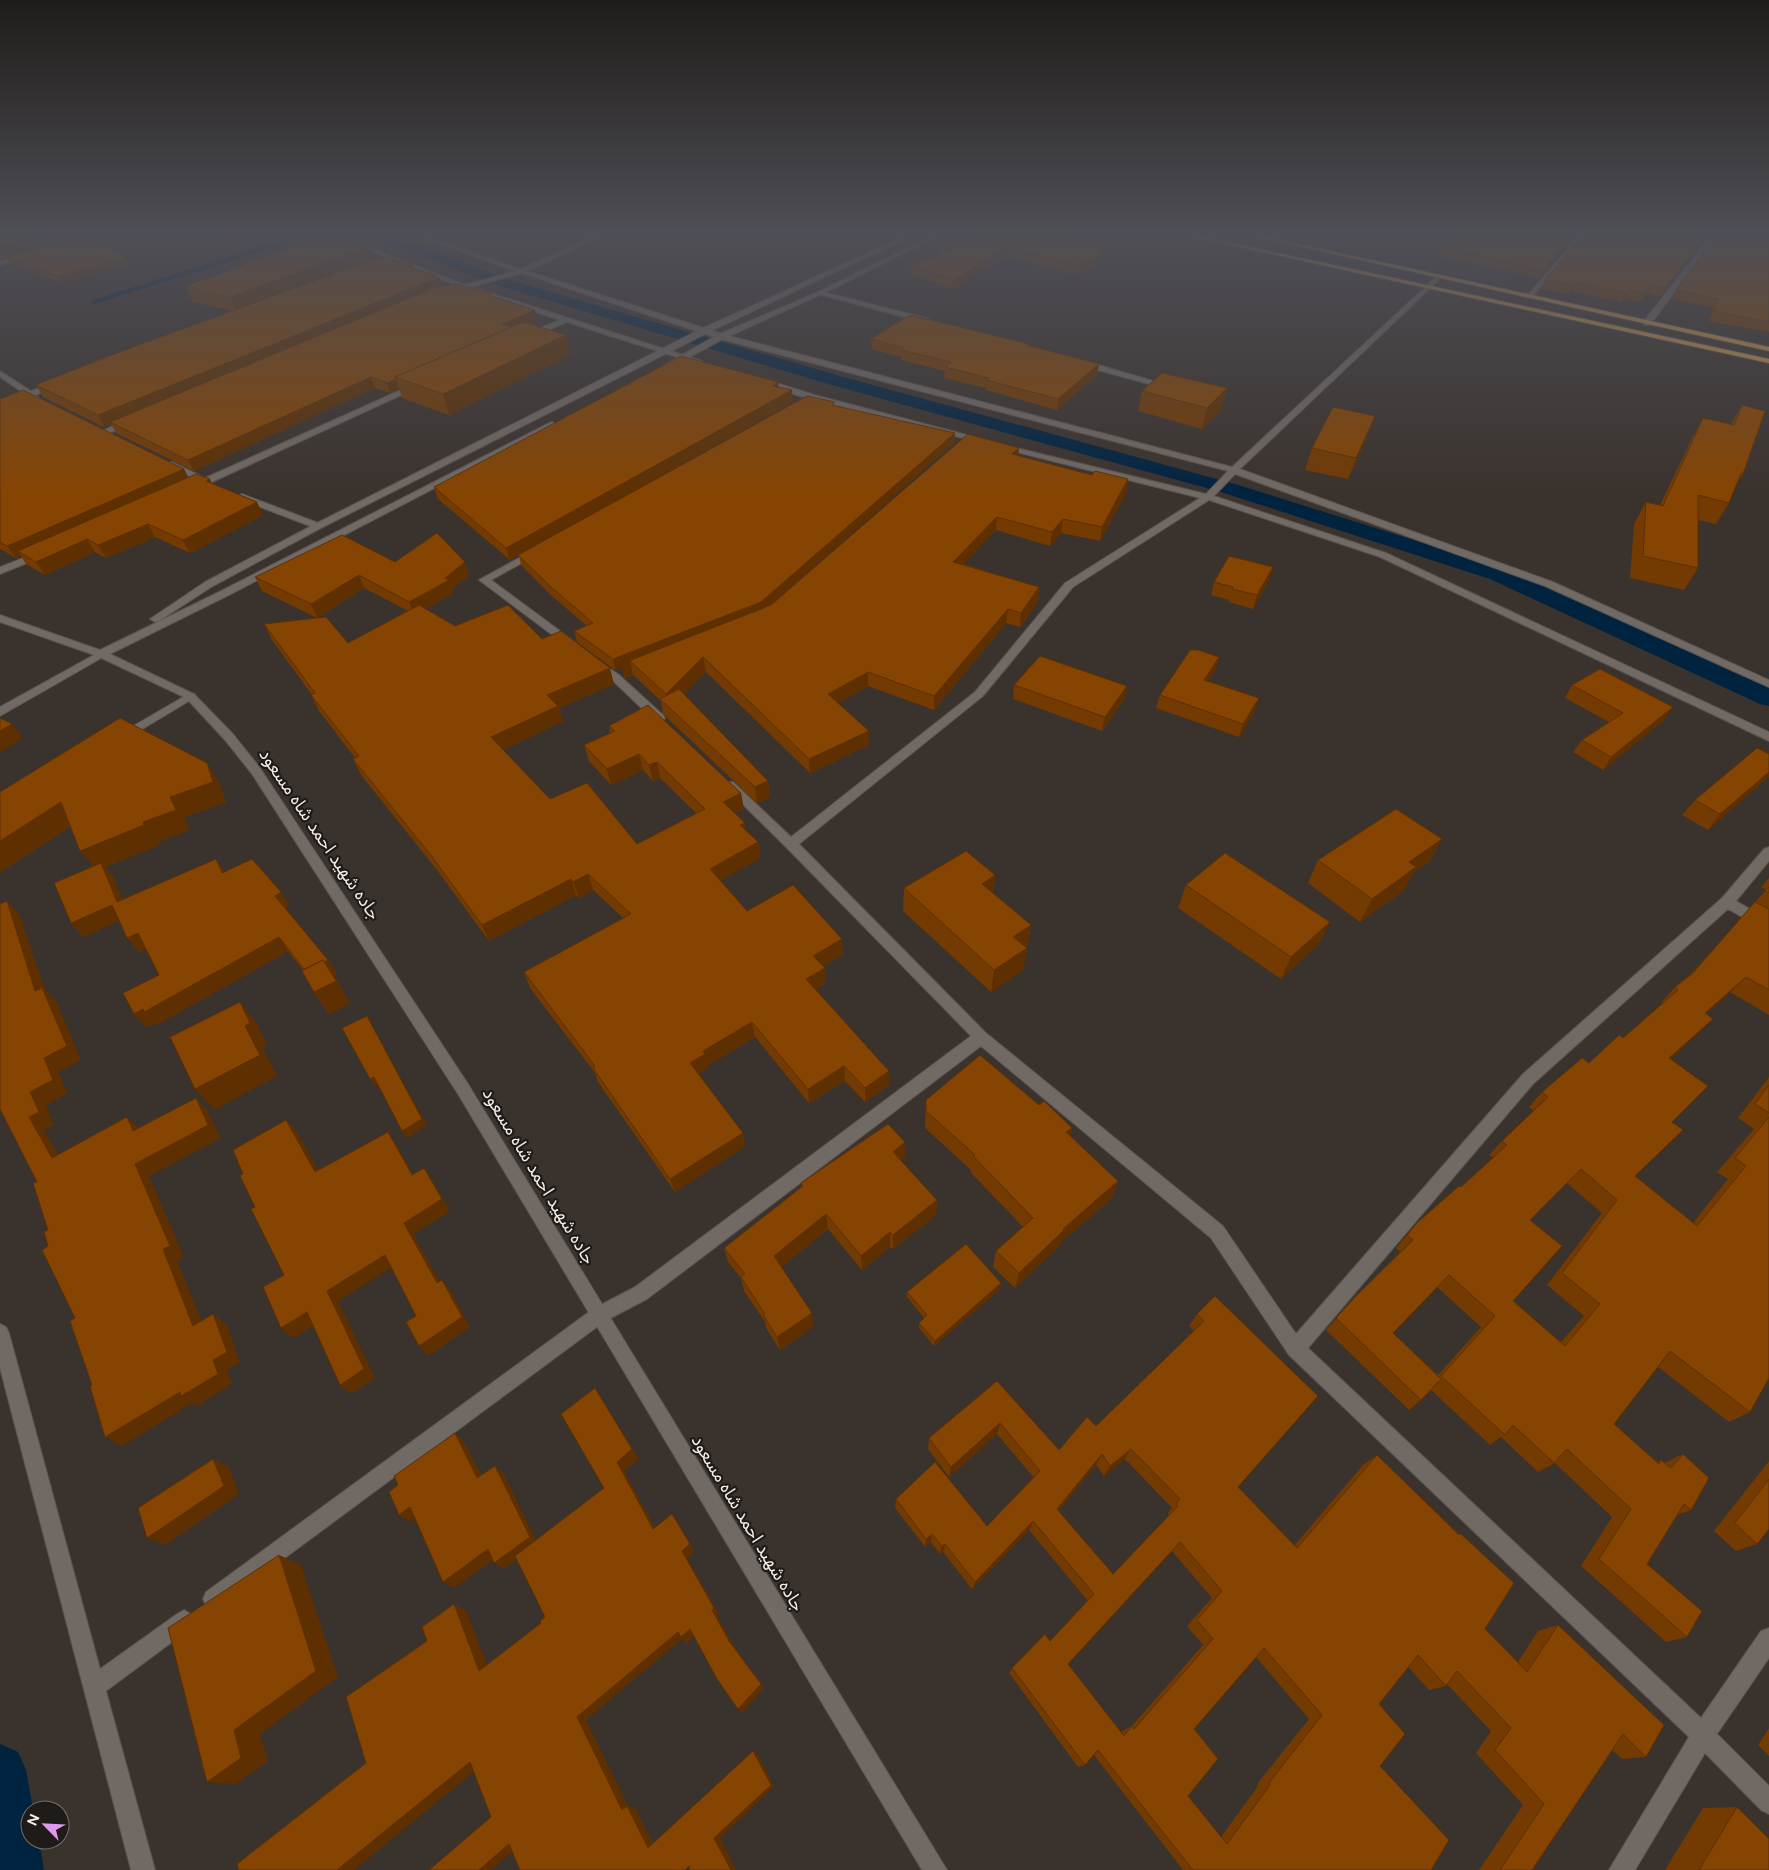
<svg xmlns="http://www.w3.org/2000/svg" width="1769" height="1870" viewBox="0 0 1769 1870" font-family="Figtree,'Noto Sans Arabic',sans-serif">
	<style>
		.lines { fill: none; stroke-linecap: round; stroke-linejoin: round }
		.stream { stroke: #002340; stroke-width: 4.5 }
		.canal { fill: #002340; fill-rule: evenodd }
		.minor-casing { stroke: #58514d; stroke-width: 2 }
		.tertiary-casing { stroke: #58514d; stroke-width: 2 }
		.secondary-casing { stroke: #58514d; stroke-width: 2 }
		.trunk-casing { stroke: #58514d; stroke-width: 2 }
		.minor { fill: #716963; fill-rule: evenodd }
		.tertiary { fill: #716963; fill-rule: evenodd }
		.secondary { fill: #716963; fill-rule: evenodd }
		.trunk { fill: #ca944a; fill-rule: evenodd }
		.wall { fill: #733a02; fill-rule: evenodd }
		.shaded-wall { fill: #5e3001 }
		.building { fill: #864402; stroke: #5e3001; fill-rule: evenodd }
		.labels { text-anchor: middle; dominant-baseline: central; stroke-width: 4.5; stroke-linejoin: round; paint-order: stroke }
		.near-street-label { font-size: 18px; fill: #f5efec; stroke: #1e1b18 }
	</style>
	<rect width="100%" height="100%" fill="#3a322d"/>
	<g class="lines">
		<!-- stream -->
		<path class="stream" d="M 94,302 L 308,234"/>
		<!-- canal -->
		<g class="canal">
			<path d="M 369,234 L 388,234 L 513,281 L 840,376 L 1235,484 L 1506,569 L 1769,688 L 1769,706 L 1760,704 L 1490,579 L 1221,492 L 828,384 L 503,287 L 371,237 Z"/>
			<path d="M 0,1744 L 18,1752 L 26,1770 L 33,1810 L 30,1810 L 30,1840 L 39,1840 L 44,1870 L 0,1870 Z"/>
		</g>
		<!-- minor casing -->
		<g class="minor-casing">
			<g id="minor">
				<path d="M 93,234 L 102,234 L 75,243 L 72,241 Z"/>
				<path d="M 327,234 L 335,234 L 465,285 L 515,271 L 412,234 L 420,234 L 521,269 L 598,234 L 606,234 L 527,271 L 726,335 L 1232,467 L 1437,276 L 1441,276 L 1441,278 L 1240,469 L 1553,582 L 1769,680 L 1769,687 L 1545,586 L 1235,474 L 1214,496 L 1386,553 L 1769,732 L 1769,741 L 1380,557 L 1209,500 L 1073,587 L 983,696 L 799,844 L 986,1033 L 1223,1226 L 1296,1334 L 1523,1074 L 1722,898 L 1764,849 L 1769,847 L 1769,861 L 1736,901 L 1769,920 L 1769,932 L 1728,909 L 1533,1084 L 1308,1348 L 1701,1718 L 1761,1631 L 1769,1628 L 1769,1658 L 1717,1734 L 1769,1786 L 1769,1814 L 1761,1810 L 1705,1753 L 1635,1870 L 1609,1870 L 1689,1737 L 1289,1355 L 1211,1238 L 981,1046 L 647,1299 L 605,1321 L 220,1606 L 213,1609 L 206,1606 L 203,1599 L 206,1592 L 593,1309 L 635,1287 L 971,1036 L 786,847 L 723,785 L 725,782 L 733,782 L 791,837 L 975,692 L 1065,583 L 1200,498 L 1000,448 L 1000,444 L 1206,494 L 1228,471 L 720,339 L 522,273 L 472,287 L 702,361 L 695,363 L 567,322 L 531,338 L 525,338 L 525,334 L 560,320 L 463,288 Z"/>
				<path d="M 1580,234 L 1586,234 L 1531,298 L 1527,298 L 1527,296 Z"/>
				<path d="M 1705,243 L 1710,244 L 1650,325 L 1644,325 L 1644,321 Z"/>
				<path d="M 26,254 L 29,256 L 28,257 L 0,265 L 0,261 Z"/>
				<path d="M 820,291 L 929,319 L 930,321 L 926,323 L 818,294 L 818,292 Z"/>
				<path d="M 1079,361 L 1085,361 L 1174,387 L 1167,389 L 1079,365 Z"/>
				<path d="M 0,371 L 31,391 L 56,382 L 60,384 L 36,395 L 39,398 L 35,400 L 25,397 L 25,394 L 0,377 Z"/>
				<path d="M 758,379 L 764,379 L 815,395 L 986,440 L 982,443 L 809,399 L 758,383 Z"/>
				<path d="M 414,384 L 421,386 L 212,482 L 211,485 L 190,489 L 190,485 L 198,481 L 165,464 L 172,462 L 205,478 Z"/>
				<path d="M 126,419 L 133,421 L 108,434 L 101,432 Z"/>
				<path d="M 242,494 L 321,524 L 323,526 L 318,529 L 315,528 L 239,499 L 239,495 Z"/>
				<path d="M 537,548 L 542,551 L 540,553 L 491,580 L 575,642 L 576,644 L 575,646 L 567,646 L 479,580 Z"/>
				<path d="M 41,551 L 44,552 L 44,556 L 0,574 L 0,567 Z"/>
				<path d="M 596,660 L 618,674 L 663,715 L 665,718 L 663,721 L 655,721 L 610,678 L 592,665 L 591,663 L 592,661 Z"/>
				<path d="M 190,693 L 194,694 L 196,696 L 194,698 L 126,739 L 122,740 L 116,736 Z"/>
				<path d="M 0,1324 L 6,1327 L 9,1333 L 100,1669 L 177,1614 L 184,1610 L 191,1614 L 195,1621 L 191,1628 L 106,1691 L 155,1870 L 131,1870 L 0,1368 Z"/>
			</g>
		</g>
		<!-- tertiary casing -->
		<g class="tertiary-casing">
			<path id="tertiary" d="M 101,651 L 106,654 L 105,656 L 0,716 L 0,707 Z"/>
		</g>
		<!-- secondary casing -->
		<g class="secondary-casing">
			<g id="secondary">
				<path d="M 909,234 L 916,234 L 707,333 L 321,528 L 213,586 L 159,621 L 155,622 L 150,619 L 205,582 L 315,524 L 701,329 Z"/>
				<path d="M 936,234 L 943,234 L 822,294 L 723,339 L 671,367 L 664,365 L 717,335 L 818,292 Z"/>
				<path d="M 551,422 L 558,424 L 229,595 L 110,654 L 194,694 L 233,734 L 260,768 L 468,1084 L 947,1870 L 922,1870 L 458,1094 L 252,774 L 225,740 L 186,698 L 97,656 L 0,622 L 0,615 L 100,650 L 221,591 Z"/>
			</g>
		</g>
		<!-- trunk casing -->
		<g class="trunk-casing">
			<g id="trunk">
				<path d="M 1180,234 L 1190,234 L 1769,359 L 1769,363 Z"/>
				<path d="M 1243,234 L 1253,234 L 1769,347 L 1769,351 Z"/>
			</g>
		</g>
		<!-- minor -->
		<use href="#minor" class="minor"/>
		<!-- tertiary -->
		<use href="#tertiary" class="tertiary"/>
		<!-- secondary -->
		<use href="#secondary" class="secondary"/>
		<!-- trunk -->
		<use href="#trunk" class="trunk"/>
	</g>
	<!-- wall -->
	<g class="wall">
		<path d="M 0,234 L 83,234 L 129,265 L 62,282 L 11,264 L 7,257 L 64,241 Z"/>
		<path d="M 211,234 L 253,234 L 231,242 L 212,236 Z"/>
		<path d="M 965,234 L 1100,255 L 1099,263 L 1077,275 L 1007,256 L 952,289 L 911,274 L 911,265 L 940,255 L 938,254 L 938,245 Z"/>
		<path d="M 1354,234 L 1392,234 L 1385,240 Z"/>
		<path d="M 1578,234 L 1540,278 L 1439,256 L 1442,247 Z"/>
		<path d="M 1585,234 L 1739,234 L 1737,236 L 1769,241 L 1769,332 L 1709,321 L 1713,308 L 1671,299 L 1676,290 L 1711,243 L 1710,242 L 1704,242 L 1660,297 L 1647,294 L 1640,302 L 1624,299 L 1621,302 L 1571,291 L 1569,294 L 1542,289 L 1545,280 Z"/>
		<path d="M 369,247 L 373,259 L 413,265 L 414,269 L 436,275 L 437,278 L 440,279 L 442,287 L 494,297 L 537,320 L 529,324 L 566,335 L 570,355 L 449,415 L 402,398 L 399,389 L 390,393 L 375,388 L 194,471 L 116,433 L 111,424 L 104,427 L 43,397 L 36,385 L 231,311 L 193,302 L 186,286 Z"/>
		<path d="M 871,339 L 1029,346 L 1099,364 L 1097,375 L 1057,410 L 986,390 L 986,388 L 944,378 L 945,371 L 901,360 L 901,357 L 872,349 Z"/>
		<path d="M 778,382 L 778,387 L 793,402 L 601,509 L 835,406 L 955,433 L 954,443 L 769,606 L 1019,448 L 1018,456 L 1126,493 L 1100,541 L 1061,533 L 1050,546 L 996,530 L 963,564 L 1039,587 L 1038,601 L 1020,627 L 1006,623 L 934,710 L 868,686 L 838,703 L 869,745 L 810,773 L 706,672 L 683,694 L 768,781 L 770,797 L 757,803 L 663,714 L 661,701 L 633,675 L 624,678 L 622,667 L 615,670 L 577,642 L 574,631 L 587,626 L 553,597 L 521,565 L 519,555 L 510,560 L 438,499 L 434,487 Z"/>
		<path d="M 1142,391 L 1222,409 L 1202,429 L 1138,411 Z"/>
		<path d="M 0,399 L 184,469 L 188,477 L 213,484 L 263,515 L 190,553 L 155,537 L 106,558 L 95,552 L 45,575 L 26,564 L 21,556 L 16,558 L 0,549 Z"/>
		<path d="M 1742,405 L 1743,474 L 1736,484 L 1729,503 L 1716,524 L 1698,520 L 1698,568 L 1684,590 L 1630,578 L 1634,524 L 1646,502 L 1660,505 L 1692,438 L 1703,418 L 1731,424 Z"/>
		<path d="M 1367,437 L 1348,479 L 1305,470 L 1312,448 Z"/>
		<path d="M 395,562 L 465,562 L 469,575 L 452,589 L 453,593 L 425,609 L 455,626 L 542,639 L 614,684 L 559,708 L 563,721 L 503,750 L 550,799 L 637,844 L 696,813 L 660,778 L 653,781 L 643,770 L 611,785 L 589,761 L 584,745 L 610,733 L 609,726 L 744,809 L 735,813 L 746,831 L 758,842 L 760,858 L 720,880 L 747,911 L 843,954 L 823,966 L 826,983 L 815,989 L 889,1071 L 889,1085 L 865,1102 L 845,1081 L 809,1103 L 755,1037 L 708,1065 L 708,1068 L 698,1074 L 743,1133 L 745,1146 L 675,1192 L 598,1082 L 595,1073 L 530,988 L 524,972 L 623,918 L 593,890 L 579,898 L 576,895 L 489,941 L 437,870 L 361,775 L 353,759 L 355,758 L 319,711 L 311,695 L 312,695 L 272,640 L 264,624 L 348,643 L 408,611 L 364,588 L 317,618 L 262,591 L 255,577 Z"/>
		<path d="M 1269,580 L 1253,609 L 1229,602 L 1229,600 L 1211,595 L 1214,582 Z"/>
		<path d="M 1219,657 L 1215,670 L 1208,681 L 1255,711 L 1239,737 L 1156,708 L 1160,695 Z"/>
		<path d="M 1014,685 L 1127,686 L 1124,700 L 1102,731 L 1013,699 Z"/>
		<path d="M 1572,685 L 1664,720 L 1603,770 L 1573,752 L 1582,740 L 1609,722 L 1565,698 Z"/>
		<path d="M 207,763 L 219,783 L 226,802 L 184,817 L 189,830 L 158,842 L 159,845 L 105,867 L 113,877 L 122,900 L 216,859 L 224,872 L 290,906 L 285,908 L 328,960 L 337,974 L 334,975 L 350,1003 L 329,1014 L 314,992 L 303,970 L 288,951 L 156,1025 L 154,1023 L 146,1027 L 134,1014 L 159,975 L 146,948 L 139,952 L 119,920 L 83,937 L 93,867 L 71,826 L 0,872 L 0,792 Z"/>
		<path d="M 1769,776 L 1708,830 L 1682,815 L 1695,800 Z"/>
		<path d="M 1442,839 L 1429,862 L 1413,873 L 1404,890 L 1360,922 L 1308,883 L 1318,860 Z"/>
		<path d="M 995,875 L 993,893 L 1031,925 L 1023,970 L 991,992 L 903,911 L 904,888 Z"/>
		<path d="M 1769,878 L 1769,1015 L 1730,992 L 1706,1014 L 1697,1034 L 1670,1059 L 1672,1122 L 1635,1176 L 1693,1223 L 1728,1179 L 1717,1172 L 1754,1129 L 1738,1118 L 1769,1077 L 1769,1378 L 1750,1412 L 1729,1422 L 1658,1367 L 1614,1424 L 1657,1462 L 1661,1460 L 1664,1463 L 1683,1454 L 1691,1510 L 1677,1515 L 1647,1564 L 1687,1637 L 1666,1642 L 1581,1566 L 1612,1517 L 1555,1463 L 1538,1472 L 1501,1437 L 1490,1445 L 1431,1390 L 1421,1400 L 1409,1410 L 1326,1330 L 1356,1296 L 1400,1252 L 1396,1248 L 1418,1222 L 1461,1187 L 1493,1158 L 1489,1155 L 1502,1141 L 1534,1111 L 1529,1107 L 1542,1092 L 1589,1063 L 1623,1038 L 1662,1004 L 1661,1003 L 1675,987 L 1690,975 L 1766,890 L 1761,887 ZM 1567,1183 L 1602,1213 L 1547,1285 L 1584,1316 L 1561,1342 L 1513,1301 L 1530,1220 ZM 1437,1287 L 1481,1327 L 1438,1375 L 1393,1333 Z"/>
		<path d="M 1186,885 L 1319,944 L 1281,979 L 1178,908 Z"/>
		<path d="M 926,1100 L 1039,1105 L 1072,1128 L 1070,1136 L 1118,1181 L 1112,1198 L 1060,1243 L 1059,1246 L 1015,1288 L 993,1267 L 996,1251 L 1023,1227 L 971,1173 L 971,1170 L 925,1128 Z"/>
		<path d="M 905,1158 L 901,1161 L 937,1200 L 936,1215 L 893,1249 L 890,1247 L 862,1270 L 828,1229 L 781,1267 L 814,1326 L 780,1350 L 766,1328 L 765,1322 L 744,1291 L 741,1278 L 728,1262 L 724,1248 L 801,1187 L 801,1183 Z"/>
		<path d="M 1001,1283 L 1000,1289 L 934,1346 L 919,1328 L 919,1323 L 924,1318 L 907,1297 L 907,1292 Z"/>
		<path d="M 1215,1296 L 1238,1487 L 1294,1546 L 1363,1465 L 1377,1455 L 1459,1534 L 1460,1533 L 1485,1629 L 1518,1662 L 1538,1631 L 1558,1625 L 1646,1757 L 1622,1759 L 1612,1750 L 1532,1870 L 1479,1870 L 1523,1805 L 1476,1753 L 1491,1731 L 1447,1684 L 1446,1686 L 1429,1690 L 1408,1667 L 1379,1704 L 1380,1766 L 1431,1870 L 1183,1870 L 1094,1755 L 1085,1765 L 1078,1767 L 1009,1673 L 1012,1668 L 1050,1641 L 1088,1601 L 1029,1530 L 972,1589 L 943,1552 L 940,1554 L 931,1542 L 925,1547 L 895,1508 L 896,1499 L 987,1526 L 1034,1478 L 997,1434 L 949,1477 L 928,1449 L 929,1438 L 997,1381 L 1059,1450 L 1096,1426 L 1194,1331 L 1189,1326 L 1197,1314 ZM 1125,1459 L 1172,1508 L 1168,1513 L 1169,1515 L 1113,1574 L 1058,1511 L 1096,1465 L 1104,1476 ZM 1172,1551 L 1212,1598 L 1187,1626 L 1203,1645 L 1132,1726 L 1124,1730 L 1121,1733 L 1068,1664 ZM 1256,1657 L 1309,1719 L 1257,1784 L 1258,1786 L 1221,1837 L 1188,1796 L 1194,1729 Z"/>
		<path d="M 1769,1461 L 1769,1529 L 1757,1544 L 1736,1551 L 1714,1531 Z"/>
		<path d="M 1769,1728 L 1769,1756 L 1758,1745 Z"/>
		<path d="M 1737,1807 L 1769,1870 L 1665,1870 L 1703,1808 Z"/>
	</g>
	<!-- shaded-wall -->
	<g class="shaded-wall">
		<path d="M 48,234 L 83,234 L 83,235 L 0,259 L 0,247 Z"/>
		<path d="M 234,234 L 253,234 L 231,242 L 228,236 Z"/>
		<path d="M 1387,234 L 1392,234 L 1385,240 Z"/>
		<path d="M 1574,234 L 1578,234 L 1540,278 L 1543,270 Z"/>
		<path d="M 1708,234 L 1704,242 L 1660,297 L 1665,288 Z"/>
		<path d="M 369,247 L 374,262 L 237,313 L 230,297 Z"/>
		<path d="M 1008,247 L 1007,256 L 952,289 L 953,280 Z"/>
		<path d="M 1100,255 L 1099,263 L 1077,275 L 1078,266 Z"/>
		<path d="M 126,259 L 129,265 L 62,282 L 58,276 Z"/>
		<path d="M 413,265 L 416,275 L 407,267 Z"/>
		<path d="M 436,275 L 437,280 L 440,279 L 443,289 L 110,422 L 111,424 L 104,427 L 98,415 Z"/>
		<path d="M 1575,282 L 1571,291 L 1569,294 L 1573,285 Z"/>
		<path d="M 1652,285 L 1647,294 L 1640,302 L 1644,293 Z"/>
		<path d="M 1629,290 L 1624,299 L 1621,302 L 1626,293 Z"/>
		<path d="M 535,310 L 537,320 L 514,330 L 502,324 Z"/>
		<path d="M 566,335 L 570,355 L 449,415 L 443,394 Z"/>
		<path d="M 1099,364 L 1097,375 L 1057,410 L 1058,399 Z"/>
		<path d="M 371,377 L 375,388 L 194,471 L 188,460 Z"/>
		<path d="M 396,379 L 399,389 L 390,393 L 387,383 Z"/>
		<path d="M 778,382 L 779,394 L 773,386 Z"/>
		<path d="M 1227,388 L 1222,409 L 1202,429 L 1207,408 Z"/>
		<path d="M 792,390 L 793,402 L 510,560 L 506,548 Z"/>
		<path d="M 1375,416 L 1367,437 L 1348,479 L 1356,458 Z"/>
		<path d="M 955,433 L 954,443 L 762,612 L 630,661 L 633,675 L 624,678 L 622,667 L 615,670 L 613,659 Z"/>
		<path d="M 1019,448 L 1018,461 L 1012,454 Z"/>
		<path d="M 184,469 L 190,481 L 18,551 L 21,556 L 16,558 L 7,546 Z"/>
		<path d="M 210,479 L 216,492 L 206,481 Z"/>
		<path d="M 1128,479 L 1126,493 L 1100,541 L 1102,527 Z"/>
		<path d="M 257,502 L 263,515 L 190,553 L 183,540 Z"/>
		<path d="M 997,517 L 996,530 L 953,575 L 953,562 Z"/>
		<path d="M 1063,519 L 1061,533 L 1050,546 L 1052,532 Z"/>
		<path d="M 148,524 L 155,537 L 106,558 L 98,545 Z"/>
		<path d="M 87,539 L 95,552 L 45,575 L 36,562 Z"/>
		<path d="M 465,562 L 469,575 L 452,589 L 453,593 L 414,615 L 409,602 L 445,578 Z"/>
		<path d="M 1273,567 L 1269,580 L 1253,609 L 1257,595 Z"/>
		<path d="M 359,575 L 364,588 L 317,618 L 311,604 Z"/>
		<path d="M 1039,587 L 1038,601 L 1020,627 L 1021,613 Z"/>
		<path d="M 1008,609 L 1006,623 L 934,710 L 934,696 Z"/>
		<path d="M 703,657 L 706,672 L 670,707 L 668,706 L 666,694 Z"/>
		<path d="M 1219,657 L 1215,670 L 1200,693 L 1204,680 Z"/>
		<path d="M 610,668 L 614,684 L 559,708 L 563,721 L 496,753 L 491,737 L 547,695 Z"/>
		<path d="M 868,672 L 868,686 L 829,708 L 828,694 Z"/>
		<path d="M 1127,686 L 1124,700 L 1102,731 L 1105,717 Z"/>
		<path d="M 1259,698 L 1255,711 L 1239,737 L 1243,724 Z"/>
		<path d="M 1673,707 L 1664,720 L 1603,770 L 1611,757 Z"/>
		<path d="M 12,724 L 23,738 L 0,752 L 0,731 Z"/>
		<path d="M 869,731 L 869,745 L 810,773 L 809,759 Z"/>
		<path d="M 639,754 L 643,770 L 611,785 L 607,769 Z"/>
		<path d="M 657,762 L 660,778 L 653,781 L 649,765 Z"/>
		<path d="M 207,763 L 219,783 L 226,802 L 184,817 L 189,830 L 158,842 L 159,845 L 105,867 L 113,877 L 129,915 L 117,902 L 97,870 L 80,851 L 143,822 Z"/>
		<path d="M 1769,772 L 1769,776 L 1708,830 L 1720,814 Z"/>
		<path d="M 768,781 L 770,797 L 757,803 L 755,787 Z"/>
		<path d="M 741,793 L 744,809 L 726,817 L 723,802 Z"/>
		<path d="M 61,802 L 77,822 L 0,872 L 0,841 Z"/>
		<path d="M 745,823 L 747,838 L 740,825 Z"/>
		<path d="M 1442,839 L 1429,862 L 1413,873 L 1404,890 L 1360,922 L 1372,899 L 1409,862 Z"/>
		<path d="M 758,842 L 760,858 L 712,885 L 710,869 Z"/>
		<path d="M 216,859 L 225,873 L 222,873 Z"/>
		<path d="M 588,874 L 593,890 L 579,898 L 573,882 Z"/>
		<path d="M 995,875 L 992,898 L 982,884 Z"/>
		<path d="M 571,879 L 576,895 L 489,941 L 482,925 Z"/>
		<path d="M 281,892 L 290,906 L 284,909 L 275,896 Z"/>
		<path d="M 7,901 L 20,916 L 45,990 L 56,1001 L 81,1060 L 58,1072 L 68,1093 L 46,1105 L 54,1125 L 44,1130 L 67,1170 L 52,1158 L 29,1117 L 30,1092 L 44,1058 L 35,991 Z"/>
		<path d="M 112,905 L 123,919 L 83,937 L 71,923 Z"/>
		<path d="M 1330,922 L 1319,944 L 1281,979 L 1291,957 Z"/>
		<path d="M 1031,925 L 1023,970 L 991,992 L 994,970 L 1013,937 Z"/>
		<path d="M 138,933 L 150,947 L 139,952 L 127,938 Z"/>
		<path d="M 279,937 L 288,951 L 156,1025 L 154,1023 L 146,1027 L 134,1014 Z"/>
		<path d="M 842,939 L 843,954 L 815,971 L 813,956 Z"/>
		<path d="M 328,960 L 337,974 L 334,975 L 350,1003 L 329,1014 L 314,992 L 307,972 Z"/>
		<path d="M 825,968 L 826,983 L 807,994 L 806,979 Z"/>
		<path d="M 1746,977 L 1730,992 L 1690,1028 L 1705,1013 Z"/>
		<path d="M 240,1002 L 257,1024 L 267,1045 L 262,1047 L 277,1076 L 214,1110 L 195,1089 L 245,1026 Z"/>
		<path d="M 367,1016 L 427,1126 L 406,1138 L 402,1131 Z"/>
		<path d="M 1713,1019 L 1697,1034 L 1654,1073 L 1669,1058 Z"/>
		<path d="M 752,1022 L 755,1037 L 708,1065 L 708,1068 L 693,1077 L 690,1063 L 703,1051 Z"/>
		<path d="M 844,1066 L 845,1081 L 809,1103 L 808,1089 Z"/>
		<path d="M 889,1071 L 889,1085 L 865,1102 L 865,1088 Z"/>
		<path d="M 374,1077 L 379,1084 L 375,1086 L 370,1079 Z"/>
		<path d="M 196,1098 L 208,1112 L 221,1138 L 149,1176 L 184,1257 L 177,1261 L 208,1336 L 193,1326 L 163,1249 L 135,1164 Z"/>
		<path d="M 127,1117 L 141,1130 L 133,1131 Z"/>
		<path d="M 286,1120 L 297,1132 L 326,1184 L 315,1172 Z"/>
		<path d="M 1072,1128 L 1068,1144 L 1066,1132 Z"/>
		<path d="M 388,1132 L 396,1144 L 420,1187 L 412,1175 Z"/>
		<path d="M 743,1133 L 745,1146 L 675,1192 L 670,1179 Z"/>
		<path d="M 905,1142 L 905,1158 L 893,1167 L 893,1152 Z"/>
		<path d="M 424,1168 L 432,1180 L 450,1211 L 413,1234 L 446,1293 L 437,1283 L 404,1223 Z"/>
		<path d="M 1118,1181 L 1112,1198 L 1060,1243 L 1059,1246 L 1015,1288 L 1019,1273 L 1063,1229 Z"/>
		<path d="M 937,1200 L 936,1215 L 893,1249 L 893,1235 Z"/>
		<path d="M 826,1214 L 828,1229 L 777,1270 L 774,1256 Z"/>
		<path d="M 890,1232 L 890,1247 L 862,1270 L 861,1256 Z"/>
		<path d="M 385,1255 L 394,1266 L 338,1301 L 375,1378 L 351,1394 L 340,1385 L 327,1291 Z"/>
		<path d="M 442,1280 L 450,1290 L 470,1327 L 428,1356 L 419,1346 Z"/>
		<path d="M 1001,1283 L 1000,1289 L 934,1346 L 935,1341 Z"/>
		<path d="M 307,1312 L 319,1323 L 293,1338 L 281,1328 Z"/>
		<path d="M 812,1313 L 814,1326 L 780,1350 L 777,1337 Z"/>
		<path d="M 213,1314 L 227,1325 L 240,1362 L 227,1370 L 232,1384 L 197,1406 L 192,1403 L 122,1446 L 105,1437 L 213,1360 Z"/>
		<path d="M 595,1388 L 639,1459 L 624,1471 L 660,1537 L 653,1529 L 617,1462 Z"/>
		<path d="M 1000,1423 L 997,1434 L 949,1477 L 951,1467 Z"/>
		<path d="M 455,1433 L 464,1442 L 487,1486 L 477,1478 Z"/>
		<path d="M 1131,1449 L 1125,1459 L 1104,1476 L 1110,1466 Z"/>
		<path d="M 1102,1454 L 1096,1465 L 1052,1518 L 1057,1509 Z"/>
		<path d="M 213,1459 L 229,1467 L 239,1494 L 165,1545 L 147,1538 Z"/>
		<path d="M 495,1466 L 504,1474 L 538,1544 L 504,1569 L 494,1563 Z"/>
		<path d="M 410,1507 L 421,1514 L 411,1522 L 399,1515 Z"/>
		<path d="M 672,1514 L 695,1552 L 687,1558 L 719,1614 L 717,1616 L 734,1646 L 764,1688 L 742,1713 L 738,1709 L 729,1641 L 712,1610 L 682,1551 Z"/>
		<path d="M 1033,1521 L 1029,1530 L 972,1589 L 975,1582 Z"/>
		<path d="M 932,1534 L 931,1542 L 925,1547 L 926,1539 Z"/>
		<path d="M 945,1544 L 943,1552 L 940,1554 L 942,1546 Z"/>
		<path d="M 488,1549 L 498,1556 L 454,1588 L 443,1582 Z"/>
		<path d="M 279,1555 L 301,1565 L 338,1677 L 260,1734 L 268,1761 L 235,1784 L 207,1782 L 234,1730 Z"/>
		<path d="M 454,1604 L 466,1610 L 491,1676 L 479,1671 Z"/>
		<path d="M 690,1629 L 696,1635 L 687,1643 L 682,1639 L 586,1720 L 628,1806 L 635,1807 L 655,1847 L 648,1848 L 622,1810 L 577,1717 L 678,1632 Z"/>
		<path d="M 753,1751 L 757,1753 L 774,1786 L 720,1838 L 736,1870 L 731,1870 L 714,1838 Z"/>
		<path d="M 470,1762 L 483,1764 L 354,1870 L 337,1870 Z"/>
		<path d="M 509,1844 L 521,1844 L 491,1870 L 479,1870 Z"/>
	</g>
	<!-- building -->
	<g class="building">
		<path d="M 0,234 L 48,234 L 0,247 Z"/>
		<path d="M 86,234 L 88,234 L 126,259 L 58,276 L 7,257 Z"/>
		<path d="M 221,234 L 234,234 L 228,236 Z"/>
		<path d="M 965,234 L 1076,234 L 1100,239 L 1100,255 L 1078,266 L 1008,247 L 953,280 L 911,265 L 954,250 L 938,245 Z"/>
		<path d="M 1456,234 L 1574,234 L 1543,270 L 1442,247 Z"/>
		<path d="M 1585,234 L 1708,234 L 1665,288 L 1652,285 L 1644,293 L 1629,290 L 1626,293 L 1575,282 L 1573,285 L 1545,280 Z"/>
		<path d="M 1715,234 L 1736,234 L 1735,235 L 1769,241 L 1769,322 L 1714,311 L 1718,299 L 1676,290 L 1716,236 Z"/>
		<path d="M 327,235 L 369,247 L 230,297 L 186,286 Z"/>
		<path d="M 382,256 L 413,265 L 407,267 L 436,275 L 432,277 L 440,279 L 425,283 L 98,415 L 36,385 L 109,356 Z"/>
		<path d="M 456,284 L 493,293 L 489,295 L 535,310 L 502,324 L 511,327 L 395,377 L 396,379 L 387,383 L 371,377 L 188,460 L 110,422 L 431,289 Z"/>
		<path d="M 910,315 L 1029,344 L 1027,345 L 1099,364 L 1058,399 L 986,380 L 989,378 L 945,367 L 951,362 L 901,350 L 904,348 L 871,339 Z"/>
		<path d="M 523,322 L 566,335 L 443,394 L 395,377 Z"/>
		<path d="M 681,356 L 778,382 L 773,386 L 792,390 L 506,548 L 434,487 Z"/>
		<path d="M 1162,373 L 1227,388 L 1207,408 L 1142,391 Z"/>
		<path d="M 23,390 L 184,469 L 7,546 L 0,542 L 0,399 Z"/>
		<path d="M 807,396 L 835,402 L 832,405 L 955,433 L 761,602 L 613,659 L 574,631 L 593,623 L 550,586 L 518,555 Z"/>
		<path d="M 1742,405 L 1765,411 L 1743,474 L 1741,473 L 1729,503 L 1698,495 L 1698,568 L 1643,556 L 1646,502 L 1663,506 L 1703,418 L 1734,425 Z"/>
		<path d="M 1333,407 L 1375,416 L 1356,458 L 1312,448 Z"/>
		<path d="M 968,434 L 1019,448 L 1012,454 L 1092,475 L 1095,471 L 1128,479 L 1102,527 L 1063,519 L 1052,532 L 997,517 L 953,562 L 1039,587 L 1021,613 L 1008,609 L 934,696 L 868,672 L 828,694 L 869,731 L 809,759 L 703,657 L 666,694 L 630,661 L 621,664 L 771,605 Z"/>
		<path d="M 196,474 L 210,479 L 206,481 L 257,502 L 183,540 L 148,524 L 98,545 L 87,539 L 36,562 L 18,551 Z"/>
		<path d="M 437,533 L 465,562 L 445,578 L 449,580 L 409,602 L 359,575 L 311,604 L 255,577 L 342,535 L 395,562 Z"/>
		<path d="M 1229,556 L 1273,567 L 1257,595 L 1232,589 L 1233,587 L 1214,582 Z"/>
		<path d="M 419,605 L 455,626 L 508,605 L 542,639 L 561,631 L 610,668 L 547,695 L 558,706 L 491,737 L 550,799 L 587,783 L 637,844 L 705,809 L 657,762 L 649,765 L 639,754 L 607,769 L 584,745 L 615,731 L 609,726 L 648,705 L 741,793 L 723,802 L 745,823 L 740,825 L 758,842 L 710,869 L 747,911 L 793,885 L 842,939 L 813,956 L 825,968 L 806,979 L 889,1071 L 865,1088 L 844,1066 L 808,1089 L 752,1022 L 703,1051 L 705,1054 L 690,1063 L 743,1133 L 670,1179 L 593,1068 L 595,1066 L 524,972 L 631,914 L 588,874 L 573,882 L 571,879 L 482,925 L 430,854 L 353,759 L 359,756 L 311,695 L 315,693 L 264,624 L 326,617 L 348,643 Z"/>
		<path d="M 1190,650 L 1198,650 L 1219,657 L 1204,680 L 1259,698 L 1243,724 L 1160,695 Z"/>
		<path d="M 1040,656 L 1127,686 L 1105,717 L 1014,685 Z"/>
		<path d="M 1600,669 L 1673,707 L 1611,757 L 1582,740 L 1623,713 L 1572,685 Z"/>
		<path d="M 679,689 L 768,781 L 755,787 L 660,699 Z"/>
		<path d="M 0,718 L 12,724 L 0,731 Z"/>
		<path d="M 120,718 L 207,763 L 213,782 L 170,797 L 176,810 L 143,822 L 144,825 L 80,851 L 61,802 L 0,841 L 0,792 Z"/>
		<path d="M 1757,748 L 1769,754 L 1769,772 L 1720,814 L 1695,800 Z"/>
		<path d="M 1396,809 L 1442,839 L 1409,862 L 1416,867 L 1372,899 L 1318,860 Z"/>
		<path d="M 966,851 L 995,875 L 982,884 L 1031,925 L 1013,937 L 1027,948 L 994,970 L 904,888 Z"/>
		<path d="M 1225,853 L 1330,922 L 1291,957 L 1186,885 Z"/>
		<path d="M 216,859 L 222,873 L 252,859 L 281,892 L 275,896 L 328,960 L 325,962 L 323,960 L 304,969 L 279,937 L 144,1012 L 143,1009 L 134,1014 L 123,993 L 159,975 L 138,933 L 127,938 L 112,905 L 71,923 L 54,883 L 101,863 L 117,902 Z"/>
		<path d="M 1769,887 L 1769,893 L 1765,891 Z"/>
		<path d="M 7,901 L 35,991 L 42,988 L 67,1046 L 44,1058 L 53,1080 L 30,1092 L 39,1112 L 29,1117 L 52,1158 L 127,1117 L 133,1131 L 196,1098 L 208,1125 L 135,1164 L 170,1246 L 163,1249 L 193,1326 L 213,1314 L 227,1352 L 213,1360 L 218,1374 L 181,1396 L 180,1392 L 105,1437 L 90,1386 L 92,1385 L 70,1321 L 75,1318 L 42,1250 L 48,1246 L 44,1232 L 48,1230 L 33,1183 L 37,1182 L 0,1109 L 0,904 Z"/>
		<path d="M 1755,902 L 1769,909 L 1769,990 L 1746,977 L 1705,1013 L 1713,1019 L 1669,1058 L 1708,1086 L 1672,1122 L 1683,1130 L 1635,1176 L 1697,1226 L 1746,1166 L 1735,1158 L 1769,1117 L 1769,1378 L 1750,1412 L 1670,1351 L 1614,1424 L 1659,1464 L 1661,1460 L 1671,1468 L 1683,1454 L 1709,1478 L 1691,1510 L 1684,1504 L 1647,1564 L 1702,1611 L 1687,1637 L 1599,1559 L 1631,1509 L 1567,1449 L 1554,1463 L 1513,1425 L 1505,1435 L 1441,1376 L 1495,1316 L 1449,1275 L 1393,1333 L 1441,1379 L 1421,1400 L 1336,1318 L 1356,1296 L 1413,1240 L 1407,1235 L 1418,1222 L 1459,1186 L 1461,1187 L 1507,1145 L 1502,1141 L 1548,1097 L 1542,1092 L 1582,1058 L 1589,1063 L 1619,1035 L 1623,1038 L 1678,990 L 1675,987 L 1693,973 ZM 1581,1169 L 1617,1200 L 1562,1273 L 1600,1304 L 1565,1346 L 1513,1301 L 1562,1246 L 1530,1220 Z"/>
		<path d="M 323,960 L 336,981 L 314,992 L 302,971 Z"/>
		<path d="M 240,1002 L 250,1023 L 245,1026 L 260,1055 L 195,1089 L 170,1037 Z"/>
		<path d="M 367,1016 L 422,1119 L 402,1131 L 374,1077 L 370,1079 L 342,1028 Z"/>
		<path d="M 980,1055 L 1039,1105 L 1044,1101 L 1072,1128 L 1066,1132 L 1118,1181 L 1063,1229 L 1064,1230 L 1019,1273 L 996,1251 L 1033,1218 L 973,1156 L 975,1155 L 926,1111 L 926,1100 Z"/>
		<path d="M 1769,1085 L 1769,1113 L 1755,1104 Z"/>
		<path d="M 286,1120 L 315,1172 L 388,1132 L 412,1175 L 424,1168 L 442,1199 L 404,1223 L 437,1283 L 442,1280 L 462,1317 L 419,1346 L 406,1322 L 416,1316 L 385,1255 L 327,1291 L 364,1369 L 340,1385 L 307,1312 L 281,1328 L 263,1287 L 284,1275 L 251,1209 L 255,1207 L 240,1176 L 243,1174 L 233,1150 Z"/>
		<path d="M 888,1124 L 905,1142 L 893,1152 L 937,1200 L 893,1235 L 890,1232 L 861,1256 L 826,1214 L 774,1256 L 812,1313 L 777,1337 L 763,1315 L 765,1314 L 741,1277 L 745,1274 L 724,1248 L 803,1186 L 801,1183 Z"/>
		<path d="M 966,1244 L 1001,1283 L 935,1341 L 919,1323 L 927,1315 L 907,1292 Z"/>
		<path d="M 1215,1296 L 1318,1396 L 1238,1487 L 1297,1548 L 1377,1455 L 1459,1535 L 1460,1533 L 1514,1583 L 1485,1629 L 1527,1672 L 1558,1625 L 1664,1725 L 1646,1757 L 1623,1734 L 1532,1870 L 1500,1870 L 1544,1804 L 1495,1750 L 1511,1728 L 1457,1671 L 1446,1686 L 1418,1655 L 1379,1704 L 1405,1734 L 1380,1766 L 1449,1840 L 1431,1870 L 1193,1870 L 1098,1750 L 1085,1765 L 1012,1668 L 1045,1634 L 1050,1641 L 1094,1594 L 1033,1521 L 975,1582 L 945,1544 L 942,1546 L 932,1534 L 926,1539 L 896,1499 L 935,1462 L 987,1526 L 1040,1471 L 1000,1423 L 951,1467 L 929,1438 L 997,1381 L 1059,1450 L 1087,1417 L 1096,1426 L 1204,1321 L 1197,1314 ZM 1131,1449 L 1180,1499 L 1176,1504 L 1178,1506 L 1113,1574 L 1057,1509 L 1102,1454 L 1110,1466 ZM 1180,1542 L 1222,1591 L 1197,1620 L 1213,1639 L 1134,1729 L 1132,1726 L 1124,1736 L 1068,1664 ZM 1264,1648 L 1322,1715 L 1269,1783 L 1270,1785 L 1227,1844 L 1188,1796 L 1218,1759 L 1194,1729 Z"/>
		<path d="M 595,1388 L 632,1449 L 617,1462 L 653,1529 L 672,1514 L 690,1544 L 682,1551 L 714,1608 L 712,1610 L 729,1641 L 761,1684 L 738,1709 L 717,1679 L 690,1629 L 681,1637 L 678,1632 L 577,1717 L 622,1810 L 627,1806 L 648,1848 L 753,1751 L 771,1785 L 714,1838 L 731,1870 L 690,1870 L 689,1866 L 685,1870 L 520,1870 L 509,1844 L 479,1870 L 429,1870 L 491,1817 L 470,1762 L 337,1870 L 239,1870 L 237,1864 L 366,1763 L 346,1697 L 427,1641 L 422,1627 L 454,1604 L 479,1671 L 541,1623 L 540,1621 L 545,1617 L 515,1556 L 604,1488 L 561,1414 Z"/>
		<path d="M 455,1433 L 477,1478 L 495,1466 L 530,1537 L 494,1563 L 488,1549 L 443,1582 L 410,1507 L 399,1515 L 389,1492 L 398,1485 L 394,1476 Z"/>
		<path d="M 213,1459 L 224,1486 L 147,1538 L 138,1508 Z"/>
		<path d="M 1769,1479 L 1769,1529 L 1757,1544 L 1735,1523 Z"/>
		<path d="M 279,1555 L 316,1671 L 234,1730 L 241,1758 L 207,1782 L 168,1628 Z"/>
		<path d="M 1737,1807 L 1769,1839 L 1769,1870 L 1699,1870 Z"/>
	</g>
	<!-- sky -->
	<linearGradient id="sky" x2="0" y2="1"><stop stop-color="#201c19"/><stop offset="0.47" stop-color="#4f4f57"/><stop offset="1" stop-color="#4f4f57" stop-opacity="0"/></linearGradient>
	<rect width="1769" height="496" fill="url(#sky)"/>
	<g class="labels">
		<!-- near-street labels -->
		<g class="near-street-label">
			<text transform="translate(320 834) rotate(56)">جاده شهيد احمد شاه مسعود</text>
			<text transform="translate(539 1176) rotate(59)">جاده شهيد احمد شاه مسعود</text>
			<text transform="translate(748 1523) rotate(59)">جاده شهيد احمد شاه مسعود</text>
		</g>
	</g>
	<!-- north arrow -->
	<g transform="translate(45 1825) rotate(294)"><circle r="24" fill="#1e1b18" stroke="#74706d"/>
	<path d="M0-4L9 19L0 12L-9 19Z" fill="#de98f2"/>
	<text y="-8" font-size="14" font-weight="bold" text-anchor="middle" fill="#f5efec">N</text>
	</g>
</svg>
